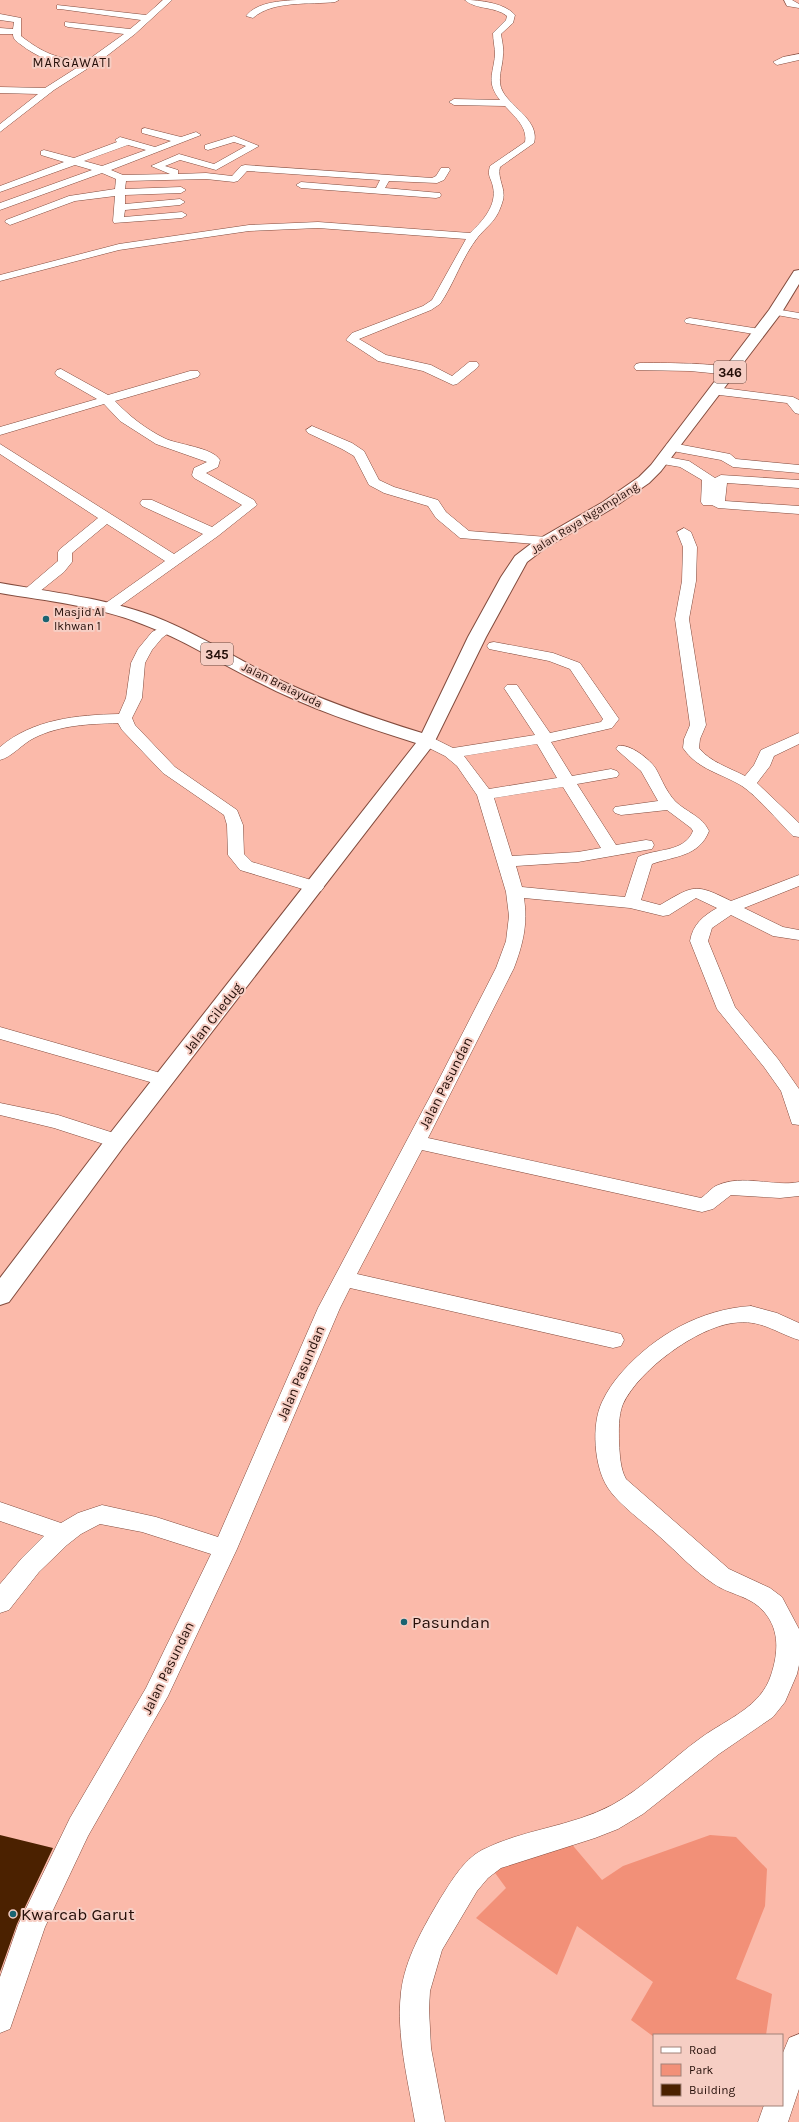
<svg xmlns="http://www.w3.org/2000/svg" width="799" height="2122" viewBox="0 0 799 2122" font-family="Karla,sans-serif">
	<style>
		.green { fill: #f29078 }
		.building { fill: #4b2100 }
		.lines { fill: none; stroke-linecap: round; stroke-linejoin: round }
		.minor-casing { stroke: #824b3d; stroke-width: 1 }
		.major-casing { stroke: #824b3d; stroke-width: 2 }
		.minor { fill: #fff; fill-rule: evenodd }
		.major { fill: #fff; fill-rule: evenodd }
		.poi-dot { fill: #1a6371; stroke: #f6cec4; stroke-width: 1.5 }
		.labels { text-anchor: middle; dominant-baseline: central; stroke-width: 4; stroke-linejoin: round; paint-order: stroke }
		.far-street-label { font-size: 12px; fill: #250f09; stroke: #f6cec4 }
		.far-poi-label { font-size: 12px; fill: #250f09; stroke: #f6cec4; text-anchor: start }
		.far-quarter-label { font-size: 13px; letter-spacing: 1px; fill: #250f09; stroke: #f6cec4 }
		.shield { fill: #f6cec4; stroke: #644841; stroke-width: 1 }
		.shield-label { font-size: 13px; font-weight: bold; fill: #250f09 }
		.street-label { font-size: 14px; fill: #250f09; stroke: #f6cec4 }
		.near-poi-label { font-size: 17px; fill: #250f09; stroke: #f6cec4; text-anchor: start }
	</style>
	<rect width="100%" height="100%" fill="#fbbaaa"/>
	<!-- green -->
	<path class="green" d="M 564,1835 L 602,1880 L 623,1866 L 710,1835 L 736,1837 L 767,1869 L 765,1906 L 736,1979 L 772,1994 L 766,2035 L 654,2035 L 654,2037 L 631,2020 L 653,1982 L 577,1926 L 557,1975 L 476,1918 L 506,1888 L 490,1866 Z"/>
	<!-- building -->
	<path class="building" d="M 0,1835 L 53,1848 L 17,1924 L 0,1972 Z"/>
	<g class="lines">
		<!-- minor casing -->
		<g class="minor-casing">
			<g id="minor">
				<path d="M 163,0 L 172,0 L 135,34 L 104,58 L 54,90 L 0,132 L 0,124 L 38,94 L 0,93 L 0,87 L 45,88 L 78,67 C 56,64 38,58 20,44 C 16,41 13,39 13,34 L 0,34 L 0,28 L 13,29 L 14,22 L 0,20 L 0,14 L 21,18 L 21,36 C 44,54 57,58 85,62 L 124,34 L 68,27 L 65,26 L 65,22 L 130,29 L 141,20 L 60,9 L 57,9 L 57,5 L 146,15 Z"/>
				<path d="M 297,0 L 339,0 L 335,2 C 310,5 273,0 253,18 L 246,16 C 257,2 280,1 297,0 Z"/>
				<path d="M 465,0 C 480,0 505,3 515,15 L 513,23 L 501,34 C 502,41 504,48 503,55 C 503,67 496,80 503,92 C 512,108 540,121 534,143 L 500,167 C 497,179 506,188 503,200 C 497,221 490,223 478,237 C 462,257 454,284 440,304 L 431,310 L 359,339 L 386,355 L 431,365 L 452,376 L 469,362 L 477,362 L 479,365 L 477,368 L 457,384 L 453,385 L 423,371 L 378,361 L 346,340 L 352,333 L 423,306 L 432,300 L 466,239 L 318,228 L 249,231 L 119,250 L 0,281 L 0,275 L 119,244 L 249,225 L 318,222 L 470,233 C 483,221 497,205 493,187 C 491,177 487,177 490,166 L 525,142 C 528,127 513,115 505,106 L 454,105 L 449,102 L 454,99 L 500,100 C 486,82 493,75 495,55 C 495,48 493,40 493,33 L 506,20 L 507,16 C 495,6 475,10 465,0 Z"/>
				<path d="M 784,0 L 792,0 L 799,4 L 799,8 L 787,6 Z"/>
				<path d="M 799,54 L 799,60 L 777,65 L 773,62 L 783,57 Z"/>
				<path d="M 145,128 L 181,137 L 196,132 L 201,135 L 111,170 L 123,175 L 170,174 L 151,166 L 179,154 L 214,164 L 246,146 L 234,142 L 208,150 L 205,149 L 205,145 L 234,136 L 259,146 L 216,170 L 180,160 L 165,166 L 178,170 L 178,174 L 206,173 L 232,176 L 241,166 L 245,165 L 432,178 L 436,176 L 441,168 L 449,168 L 450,170 L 444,180 L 437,183 L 389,181 L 385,188 L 440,193 L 441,195 L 440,197 L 436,198 L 301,188 L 296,185 L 301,182 L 376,188 L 380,180 L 247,171 L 238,181 L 234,182 L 206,179 L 126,181 L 125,189 L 181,187 L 186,190 L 181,193 L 125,195 L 125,204 L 180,199 L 185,202 L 180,205 L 125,210 L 124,217 L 182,212 L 187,215 L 182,218 L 114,223 L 113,221 L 115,196 L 75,201 L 10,225 L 5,222 L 6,220 L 69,196 L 115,189 L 116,179 L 102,173 L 0,210 L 0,203 L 92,170 L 75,165 L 0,192 L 0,186 L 64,162 L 41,155 L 41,151 L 44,150 L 74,158 L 117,142 L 115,140 L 120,137 L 155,147 L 171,141 L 142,133 L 142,129 ZM 128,145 L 146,150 L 102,166 L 84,161 Z"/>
				<path d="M 775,309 L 799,313 L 799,319 L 771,314 L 769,312 Z"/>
				<path d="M 690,318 L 760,329 L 766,332 L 760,335 L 686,323 L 684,321 L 686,319 Z"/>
				<path d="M 640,363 C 655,363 730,362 737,371 L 731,375 L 690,371 L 636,370 L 634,367 L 636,364 Z"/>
				<path d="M 61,369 L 108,395 L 190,371 L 198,371 L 200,374 L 198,377 L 115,401 C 129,416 146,429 164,438 C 178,445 212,447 220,460 L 218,467 L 206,473 L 254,500 L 257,505 L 218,536 L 113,611 L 103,611 L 101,608 L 103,605 L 165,561 L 107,524 L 72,553 L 72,562 L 64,572 L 34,596 L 24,596 L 22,593 L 24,590 L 58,561 L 58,552 L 60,549 L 98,518 L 0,454 L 0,444 L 174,554 L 203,534 L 142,506 L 140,503 L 142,500 L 152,500 L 212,527 L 242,505 L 194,478 L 192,475 L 194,468 L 207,462 L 156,444 L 120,421 L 104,404 L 0,435 L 0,427 L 97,399 L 57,376 L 55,373 L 57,370 Z"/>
				<path d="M 715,387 L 793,397 L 799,400 L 799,414 L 795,413 L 787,403 L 711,394 L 709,391 Z"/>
				<path d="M 312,426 L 352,443 L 364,451 L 379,480 L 394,487 L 438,500 L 446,512 L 469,531 L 547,537 L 554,541 L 547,545 L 460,538 L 436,518 L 428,506 L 384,493 L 369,485 L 354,456 L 342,449 L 308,433 L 306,430 Z"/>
				<path d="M 672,443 L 730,454 L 736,459 L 799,465 L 799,473 L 733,467 L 721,460 L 667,450 L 666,447 L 667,444 Z"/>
				<path d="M 662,456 L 689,461 L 715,478 L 721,475 L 799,480 L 799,488 L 727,483 L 725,501 L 799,506 L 799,514 L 718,508 L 712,505 L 703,505 L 701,502 L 702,480 L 680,467 L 657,463 L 656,460 Z"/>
				<path d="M 684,528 L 691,532 L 697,547 L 696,581 L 689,619 L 706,725 L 700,739 L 699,748 C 710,762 730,768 745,776 L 754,765 L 761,750 L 799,733 L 799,744 L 774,756 L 770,766 L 757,783 L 799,823 L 799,837 L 793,836 C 779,822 757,796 742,786 C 721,773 698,770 683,748 L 684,739 L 690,725 L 675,619 L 682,581 L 683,547 L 677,532 Z"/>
				<path d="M 168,624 L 173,625 L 175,628 L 162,638 L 152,650 L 145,663 L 142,698 L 132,718 L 135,725 L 175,767 L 237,810 L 243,825 L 244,854 L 252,862 L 321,883 L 324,887 L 321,891 L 315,892 L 309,891 L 240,870 L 228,855 L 227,825 L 224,815 L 163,773 L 122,730 L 118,723 C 89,724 60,725 34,738 C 22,744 12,757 0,760 L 0,747 C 33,719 77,715 119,714 L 126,698 L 131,663 L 138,649 L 152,632 Z"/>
				<path d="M 494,642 L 553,653 L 580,663 L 619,719 L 612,728 L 551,742 L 572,776 L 611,769 L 617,771 L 619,774 L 617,777 L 577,784 L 616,845 L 646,840 L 652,841 L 654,845 L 652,849 L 646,850 L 578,862 L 516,866 L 522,887 L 625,897 L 638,857 C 656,848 684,853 693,831 L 691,828 L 667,810 L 621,815 L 615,813 L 613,810 L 615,807 L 658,801 L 641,771 L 616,749 L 618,746 C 629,743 650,759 656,769 C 662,780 666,791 675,801 C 686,812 702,816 709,831 C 699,857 674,856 652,864 L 641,900 L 660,905 C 694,885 695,883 731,901 L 799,875 L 799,886 L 744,908 L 783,927 L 799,930 L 799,940 L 773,936 L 731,915 L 712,928 L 708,941 L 735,1007 L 778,1059 L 799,1089 L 799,1125 L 792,1124 L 781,1091 L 764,1067 L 717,1009 L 690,941 C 693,924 703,916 717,908 L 696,898 L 669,915 L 663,916 L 630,908 L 524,898 C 528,924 523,944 514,968 L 428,1138 L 701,1198 C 707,1194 712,1187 718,1185 C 743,1174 773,1187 799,1182 L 799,1196 L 780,1198 L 731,1195 L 713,1209 L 702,1212 L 422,1150 L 357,1274 L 613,1332 L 621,1334 L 624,1340 L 621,1346 L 613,1348 L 350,1288 L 340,1308 L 237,1549 L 168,1696 L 88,1836 L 45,1927 L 10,2029 L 0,2033 L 0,1977 L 18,1925 L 70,1818 L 146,1688 L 211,1554 L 142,1532 L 100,1524 L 81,1534 L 67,1545 L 39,1572 L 9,1610 L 0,1613 L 0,1584 L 22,1558 L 44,1536 L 0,1521 L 0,1502 L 61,1523 L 78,1513 L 102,1505 L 156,1517 L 218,1537 L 318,1308 L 433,1091 L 496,968 L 506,941 L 509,916 L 506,892 L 477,795 L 457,766 L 445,756 L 421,744 L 419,741 L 421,738 L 433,738 L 453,748 L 535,735 L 504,688 L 507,685 L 517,685 L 550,733 L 601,722 L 603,719 L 570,669 L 549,661 L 489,649 L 487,646 L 489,643 ZM 537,744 L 557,778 L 489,789 L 464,756 ZM 563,787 L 601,848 L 578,852 L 512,856 L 494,798 Z"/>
				<path d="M 0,1027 L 171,1076 L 174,1080 L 171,1084 L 164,1086 L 0,1039 Z"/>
				<path d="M 0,1103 L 58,1115 L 123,1136 L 126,1141 L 123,1146 L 116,1148 L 54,1128 L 0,1115 Z"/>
				<path d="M 751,1306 L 777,1313 L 799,1323 L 799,1340 C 774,1332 761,1319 733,1323 C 696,1328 639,1370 623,1404 C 618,1416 619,1431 619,1443 C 620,1455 620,1468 626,1479 L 729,1569 L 770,1588 L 782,1597 L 799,1629 L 799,1665 L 797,1674 L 785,1702 L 773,1717 L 719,1754 L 643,1814 L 618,1829 L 595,1838 L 501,1868 L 488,1878 L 477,1891 L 442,1950 L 430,1991 L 429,2009 L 431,2048 L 445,2122 L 415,2122 C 408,2080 396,2035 401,1992 C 405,1959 423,1928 440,1899 C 451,1882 463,1860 482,1850 C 523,1829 571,1827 612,1805 C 645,1787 671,1759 702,1737 C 727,1719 761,1707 771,1675 C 778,1654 780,1631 765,1613 C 752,1596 730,1595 714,1584 C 694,1571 677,1552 660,1537 C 646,1524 618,1504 608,1488 C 594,1467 591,1425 602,1402 C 607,1391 614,1381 622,1372 C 655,1335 701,1309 751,1306 Z"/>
				<path d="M 799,2034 L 799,2089 L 788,2122 L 758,2122 L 764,2105 L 782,2105 L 782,2055 L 789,2038 Z"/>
			</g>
		</g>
		<!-- major casing -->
		<g class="major-casing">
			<path id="major" d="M 799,270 L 799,284 L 782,312 L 661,471 L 649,483 L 613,508 L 544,549 L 527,562 L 486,637 L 433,745 L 124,1146 L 9,1302 L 0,1305 L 0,1278 L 108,1136 L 416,743 C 362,726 308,708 258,682 C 219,663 183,639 142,624 C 97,606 47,601 0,593 L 0,583 C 51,592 104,598 153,616 C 194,632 231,655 269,675 C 318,699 370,717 422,733 L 468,637 L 501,577 L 515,556 L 532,543 L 603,502 L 639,477 L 651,465 L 769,310 L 794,271 Z"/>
		</g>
		<!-- minor -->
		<use href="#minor" class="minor"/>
		<!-- major -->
		<use href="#major" class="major"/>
	</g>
	<!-- markers -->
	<g class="poi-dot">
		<circle cx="46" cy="619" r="4"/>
		<circle cx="404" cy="1622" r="4"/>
		<circle cx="13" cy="1914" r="4"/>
	</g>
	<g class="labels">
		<!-- far-street labels -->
		<g class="far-street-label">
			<text transform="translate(585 518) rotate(-32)">Jalan Raya Ngamplang</text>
			<text transform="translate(282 685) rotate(26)">Jalan Bratayuda</text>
		</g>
		<!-- far-poi labels -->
		<g class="far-poi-label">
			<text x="54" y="612">Masjid Al<tspan x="54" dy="14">Ikhwan 1</tspan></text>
		</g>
		<!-- far-quarter labels -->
		<g class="far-quarter-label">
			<text x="72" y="62">MARGAWATI</text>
		</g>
		<!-- shield labels -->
		<g class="shield">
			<rect x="714" y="361" width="32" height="22" rx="3"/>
			<rect x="201" y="643" width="32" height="22" rx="3"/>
		</g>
		<g class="shield-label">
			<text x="730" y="372">346</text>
			<text x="217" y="654">345</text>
		</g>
		<!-- street labels -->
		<g class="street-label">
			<text transform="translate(213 1018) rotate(-52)">Jalan Ciledug</text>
			<text transform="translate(446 1083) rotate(-63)">Jalan Pasundan</text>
			<text transform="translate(301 1373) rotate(-67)">Jalan Pasundan</text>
			<text transform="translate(168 1668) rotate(-64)">Jalan Pasundan</text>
		</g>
		<!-- near-poi labels -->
		<g class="near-poi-label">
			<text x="412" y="1622">Pasundan</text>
			<text x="21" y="1914">Kwarcab Garut</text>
		</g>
	</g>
	<!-- legend -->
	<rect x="653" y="2034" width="130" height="72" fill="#f6cec4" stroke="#a28279"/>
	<rect x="661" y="2047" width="20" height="6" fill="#ffffff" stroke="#a28279"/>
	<text x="689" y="2054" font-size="12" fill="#250f09">Road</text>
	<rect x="661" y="2064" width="20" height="12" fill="#f29078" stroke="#a28279"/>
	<text x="689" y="2074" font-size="12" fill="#250f09">Park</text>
	<rect x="661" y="2084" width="20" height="12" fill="#4b2100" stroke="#a28279"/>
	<text x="689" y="2094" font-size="12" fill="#250f09">Building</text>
</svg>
